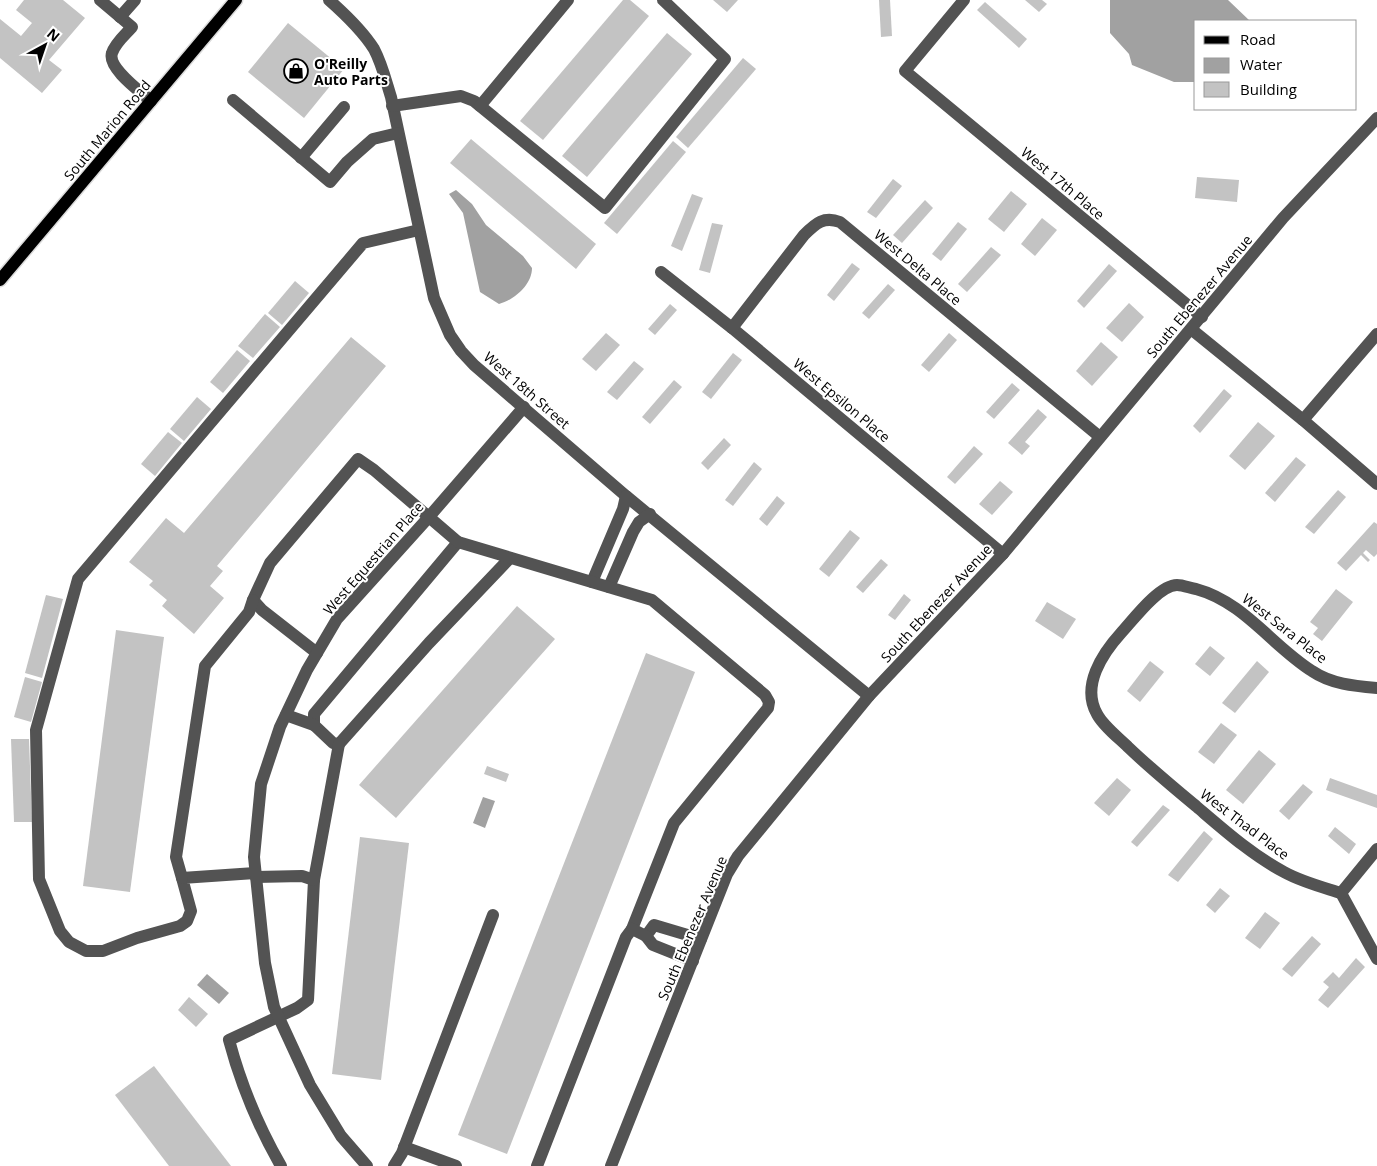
<svg xmlns="http://www.w3.org/2000/svg" width="1377" height="1166" viewBox="0 0 1377 1166" font-family="'Open Sans',sans-serif">
	<style>
		.water { fill: #a1a1a1 }
		.building { fill: #c3c3c3 }
		.lines { fill: none; stroke-linecap: round; stroke-linejoin: round }
		.major-casing { stroke: #dbdbdb; stroke-width: 15 }
		.minor { stroke: #535353; stroke-width: 12 }
		.major { stroke: #000; stroke-width: 12 }
		.labels { text-anchor: middle; dominant-baseline: central; stroke-width: 4; stroke-linejoin: round; paint-order: stroke }
		.poi-label { font-size: 14px; font-weight: bold; fill: #000; stroke: #fff; text-anchor: start }
		.street-label { font-size: 14px; fill: #000; stroke: #fff }
	</style>
	<rect width="100%" height="100%" fill="#fff"/>
	<!-- water -->
	<g class="water">
		<path d="M 1110,0 L 1228,0 L 1250,21 L 1196,21 L 1196,82 L 1174,82 L 1132,65 L 1129,54 L 1110,33 Z"/>
		<path d="M 456,190 L 472,204 L 486,225 L 523,256 L 532,268 C 532,285 514,300 499,304 L 480,292 L 463,213 L 449,194 Z"/>
		<path d="M 483,797 L 495,801 L 485,828 L 473,823 Z"/>
		<path d="M 207,974 L 229,993 L 219,1004 L 197,985 Z"/>
	</g>
	<!-- building -->
	<g class="building">
		<path d="M 24,0 L 63,0 L 85,18 L 49,60 L 62,70 L 42,93 L 0,58 L 0,19 L 21,36 L 32,23 L 16,10 Z"/>
		<path d="M 623,0 L 630,0 L 649,16 L 543,140 L 520,121 Z"/>
		<path d="M 713,0 L 738,0 L 727,12 Z"/>
		<path d="M 879,0 L 890,0 L 892,36 L 881,37 Z"/>
		<path d="M 1025,0 L 1042,0 L 1047,4 L 1039,12 Z"/>
		<path d="M 985,2 L 1027,39 L 1019,48 L 977,10 Z"/>
		<path d="M 288,23 L 344,69 L 304,118 L 248,72 Z"/>
		<path d="M 667,33 L 692,54 L 587,177 L 562,156 Z"/>
		<path d="M 743,58 L 756,69 L 688,148 L 676,137 Z"/>
		<path d="M 471,139 L 596,244 L 576,269 L 450,163 Z"/>
		<path d="M 673,141 L 686,152 L 617,234 L 604,223 Z"/>
		<path d="M 1197,177 L 1239,180 L 1237,202 L 1195,198 Z"/>
		<path d="M 893,179 L 902,186 L 876,218 L 867,212 Z"/>
		<path d="M 1011,191 L 1027,204 L 1004,232 L 988,219 Z"/>
		<path d="M 692,194 L 703,198 L 682,251 L 671,246 Z"/>
		<path d="M 925,200 L 933,208 L 902,243 L 893,235 Z"/>
		<path d="M 1042,218 L 1057,230 L 1035,256 L 1021,244 Z"/>
		<path d="M 958,222 L 967,229 L 941,261 L 932,254 Z"/>
		<path d="M 712,223 L 723,225 L 710,273 L 699,270 Z"/>
		<path d="M 991,247 L 1001,255 L 967,292 L 958,284 Z"/>
		<path d="M 852,263 L 860,269 L 834,301 L 827,295 Z"/>
		<path d="M 1109,264 L 1117,271 L 1084,308 L 1077,301 Z"/>
		<path d="M 295,281 L 309,293 L 282,325 L 268,313 Z"/>
		<path d="M 888,284 L 895,290 L 869,319 L 862,313 Z"/>
		<path d="M 1129,303 L 1144,317 L 1122,342 L 1106,328 Z"/>
		<path d="M 670,304 L 677,310 L 655,335 L 648,329 Z"/>
		<path d="M 265,314 L 280,327 L 253,358 L 238,346 Z"/>
		<path d="M 606,333 L 620,345 L 596,371 L 582,359 Z"/>
		<path d="M 949,333 L 957,340 L 929,372 L 921,365 Z"/>
		<path d="M 351,337 L 386,366 L 217,566 L 223,571 L 210,586 L 224,598 L 194,634 L 162,606 L 167,600 L 149,585 L 153,581 L 129,562 L 166,518 L 184,533 Z"/>
		<path d="M 1101,342 L 1118,357 L 1092,386 L 1076,371 Z"/>
		<path d="M 237,350 L 250,361 L 223,393 L 210,382 Z"/>
		<path d="M 733,353 L 742,360 L 711,399 L 702,392 Z"/>
		<path d="M 634,361 L 644,369 L 617,400 L 607,392 Z"/>
		<path d="M 674,380 L 682,387 L 650,424 L 642,417 Z"/>
		<path d="M 1012,383 L 1020,390 L 994,419 L 986,412 Z"/>
		<path d="M 1224,389 L 1232,396 L 1200,433 L 1193,426 Z"/>
		<path d="M 197,397 L 211,409 L 184,441 L 170,429 Z"/>
		<path d="M 1038,409 L 1047,417 L 1025,442 L 1030,446 L 1022,455 L 1008,443 Z"/>
		<path d="M 1258,422 L 1275,436 L 1245,470 L 1229,456 Z"/>
		<path d="M 168,432 L 182,443 L 155,476 L 141,464 Z"/>
		<path d="M 724,438 L 731,445 L 708,470 L 701,463 Z"/>
		<path d="M 974,446 L 983,454 L 955,484 L 947,477 Z"/>
		<path d="M 1296,457 L 1306,465 L 1275,502 L 1265,493 Z"/>
		<path d="M 754,462 L 762,469 L 733,506 L 725,500 Z"/>
		<path d="M 1000,481 L 1013,492 L 992,515 L 979,504 Z"/>
		<path d="M 1338,490 L 1346,497 L 1314,534 L 1305,527 Z"/>
		<path d="M 777,496 L 785,503 L 767,526 L 759,519 Z"/>
		<path d="M 1374,522 L 1377,524 L 1377,554 L 1374,557 L 1366,550 L 1363,553 L 1370,560 L 1368,562 L 1361,555 L 1346,571 L 1337,563 Z"/>
		<path d="M 850,530 L 860,538 L 829,577 L 819,569 Z"/>
		<path d="M 881,559 L 888,565 L 863,593 L 856,587 Z"/>
		<path d="M 1336,589 L 1353,602 L 1322,641 L 1313,634 L 1318,628 L 1310,622 Z"/>
		<path d="M 904,594 L 911,600 L 895,620 L 888,615 Z"/>
		<path d="M 46,595 L 63,599 L 42,678 L 25,673 Z"/>
		<path d="M 1047,602 L 1076,619 L 1063,639 L 1035,621 Z"/>
		<path d="M 517,606 L 555,639 L 396,818 L 359,785 Z"/>
		<path d="M 116,630 L 164,637 L 130,892 L 83,886 Z"/>
		<path d="M 1210,646 L 1225,658 L 1210,676 L 1195,664 Z"/>
		<path d="M 646,653 L 695,672 L 507,1154 L 458,1135 Z"/>
		<path d="M 1150,661 L 1164,672 L 1140,702 L 1127,691 Z"/>
		<path d="M 1257,661 L 1269,672 L 1235,713 L 1222,703 Z"/>
		<path d="M 25,677 L 42,682 L 31,722 L 14,717 Z"/>
		<path d="M 1221,723 L 1237,735 L 1214,764 L 1198,752 Z"/>
		<path d="M 11,739 L 29,739 L 32,822 L 14,822 Z"/>
		<path d="M 1259,750 L 1276,764 L 1243,804 L 1226,790 Z"/>
		<path d="M 487,766 L 509,774 L 506,782 L 484,774 Z"/>
		<path d="M 1117,778 L 1131,790 L 1109,816 L 1094,803 Z"/>
		<path d="M 1330,778 L 1377,795 L 1377,808 L 1326,790 Z"/>
		<path d="M 1303,784 L 1313,792 L 1289,820 L 1279,811 Z"/>
		<path d="M 1163,805 L 1170,810 L 1137,847 L 1131,842 Z"/>
		<path d="M 1335,827 L 1356,844 L 1349,854 L 1328,836 Z"/>
		<path d="M 1204,831 L 1213,839 L 1178,882 L 1168,875 Z"/>
		<path d="M 360,837 L 409,843 L 381,1080 L 332,1074 Z"/>
		<path d="M 1220,888 L 1230,896 L 1215,913 L 1206,905 Z"/>
		<path d="M 1265,912 L 1280,923 L 1260,949 L 1245,938 Z"/>
		<path d="M 1312,936 L 1321,944 L 1292,977 L 1282,969 Z"/>
		<path d="M 1356,958 L 1365,967 L 1328,1008 L 1318,1000 L 1329,987 L 1323,982 L 1333,972 L 1339,978 Z"/>
		<path d="M 189,997 L 208,1014 L 196,1027 L 178,1010 Z"/>
		<path d="M 154,1066 L 231,1166 L 169,1166 L 115,1095 Z"/>
	</g>
	<g class="lines">
		<!-- major casing -->
		<g class="major-casing">
			<path id="major" d="M 0,280 L 236,0"/>
		</g>
		<!-- minor -->
		<g class="minor">
			<path d="M 100,0 L 132,27 C 125,35 115,43 112,53 C 107,68 141,92 151,101"/>
			<path d="M 329,0 C 346,15 362,30 374,49 C 382,64 386,81 391,97 L 434,298 L 450,335 L 461,351 L 474,365 L 626,496 L 869,696"/>
			<path d="M 964,0 L 905,71 L 1202,317"/>
			<path d="M 120,17 L 135,0"/>
			<path d="M 233,100 L 330,182 L 347,162 L 373,139 L 398,133"/>
			<path d="M 392,106 L 461,96 L 474,101 L 605,208 L 725,59 L 663,0"/>
			<path d="M 480,106 L 568,0"/>
			<path d="M 301,158 L 344,107"/>
			<path d="M 661,272 L 732,328 L 1003,554"/>
			<path d="M 732,328 L 804,235 C 816,223 824,216 840,222 L 1100,437"/>
			<path d="M 1191,329 L 1303,420 L 1377,484"/>
			<path d="M 1303,420 L 1377,334"/>
			<path d="M 458,542 L 314,714 L 314,725 L 333,743 L 339,744 L 429,643 L 510,558"/>
			<path d="M 592,582 L 623,509 L 626,496"/>
			<path d="M 609,587 L 633,532 L 639,522 L 650,514"/>
			<path d="M 317,653 L 262,610 L 253,600 L 270,563 L 358,459 L 374,470 L 458,542 L 652,600 L 765,695 L 769,702 L 768,708 L 674,823 L 632,929"/>
			<path d="M 1377,688 C 1354,686 1331,684 1312,671 C 1271,645 1244,602 1196,589 C 1190,588 1183,585 1177,585 C 1159,585 1133,620 1121,633 C 1102,654 1081,686 1097,714 C 1103,726 1119,738 1128,747 C 1150,768 1173,787 1197,807 C 1224,830 1252,855 1284,872 C 1302,882 1322,887 1341,893 L 1377,959"/>
			<path d="M 286,715 L 314,725"/>
			<path d="M 255,873 L 182,878 L 191,911 L 187,921 L 180,926 L 137,938 L 103,951 L 86,951 L 69,942 L 60,931 L 39,879 L 36,730 L 78,579 L 363,243 L 419,230"/>
			<path d="M 256,877 L 302,876 L 314,880 L 308,1000 L 297,1008 L 229,1040 C 241,1085 258,1126 281,1166"/>
			<path d="M 182,878 L 176,857 L 205,666 L 249,612 L 253,600"/>
			<path d="M 314,880 L 339,744"/>
			<path d="M 1341,893 L 1377,849"/>
			<path d="M 693,961 L 653,945 L 646,936 L 654,925 L 701,939"/>
			<path d="M 404,1147 L 456,1166"/>
			<path d="M 367,1166 L 341,1136 L 310,1085 L 274,1007 L 265,963 L 254,857 L 261,784 L 280,727 L 307,670 L 337,619 L 428,518 L 524,407"/>
			<path d="M 394,1166 L 402,1153 L 493,915"/>
			<path d="M 537,1166 L 626,937 L 632,929 L 646,936"/>
			<path d="M 611,1166 L 727,874 L 738,856 L 869,696 L 1003,554 L 1283,218 L 1377,118"/>
		</g>
		<!-- major -->
		<use href="#major" class="major"/>
	</g>
	<!-- icons -->
	<defs>
		<g id="shop-ring" transform="scale(1.25)"><circle r="9.5" fill="#fff" stroke="#000" stroke-width="1.5"/><path d="M-5-2.5h2.3a2.7 3.5 0 0 1 5.4 0H5L5.5 6h-11ZM-1.5-2.5h3a1.5 2.3 0 0 0-3 0Z" fill="#000"/></g>
	</defs>
	<g fill-rule="evenodd">
		<use href="#shop-ring" x="296" y="71"/>
	</g>
	<g class="labels">
		<!-- poi labels -->
		<g class="poi-label">
			<text x="314" y="63">O'Reilly<tspan x="314" dy="16">Auto Parts</tspan></text>
		</g>
		<!-- street labels -->
		<g class="street-label">
			<text transform="translate(107 130) rotate(-50)">South Marion Road</text>
			<text transform="translate(1063 183) rotate(40)">West 17th Place</text>
			<text transform="translate(918 267) rotate(40)">West Delta Place</text>
			<text transform="translate(1199 296) rotate(-50)">South Ebenezer Avenue</text>
			<text transform="translate(527 390) rotate(41)">West 18th Street</text>
			<text transform="translate(842 400) rotate(40)">West Epsilon Place</text>
			<text transform="translate(373 558) rotate(-49)">West Equestrian Place</text>
			<text transform="translate(936 603) rotate(-47)">South Ebenezer Avenue</text>
			<text transform="translate(1285 628) rotate(38)">West Sara Place</text>
			<text transform="translate(1245 824) rotate(37)">West Thad Place</text>
			<text transform="translate(692 928) rotate(-67)">South Ebenezer Avenue</text>
		</g>
	</g>
	<!-- legend -->
	<rect x="1194" y="20" width="162" height="90" fill="#ffffff" stroke="#999999"/>
	<rect x="1204" y="36" width="25" height="8" fill="#000000" stroke="#999999"/>
	<text x="1240" y="45" font-size="15" fill="#000000">Road</text>
	<rect x="1204" y="58" width="25" height="15" fill="#a1a1a1" stroke="#999999"/>
	<text x="1240" y="70" font-size="15" fill="#000000">Water</text>
	<rect x="1204" y="82" width="25" height="15" fill="#c3c3c3" stroke="#999999"/>
	<text x="1240" y="95" font-size="15" fill="#000000">Building</text>
	<!-- north arrow -->
	<g transform="translate(45 45) rotate(40)" stroke="#ffffff" stroke-width="4" paint-order="stroke">
	<path d="M0-4L9 19L0 12L-9 19Z" fill="#000000"/>
	<text y="-8" font-size="14" font-weight="bold" text-anchor="middle" fill="#000000">N</text>
	</g>
</svg>
